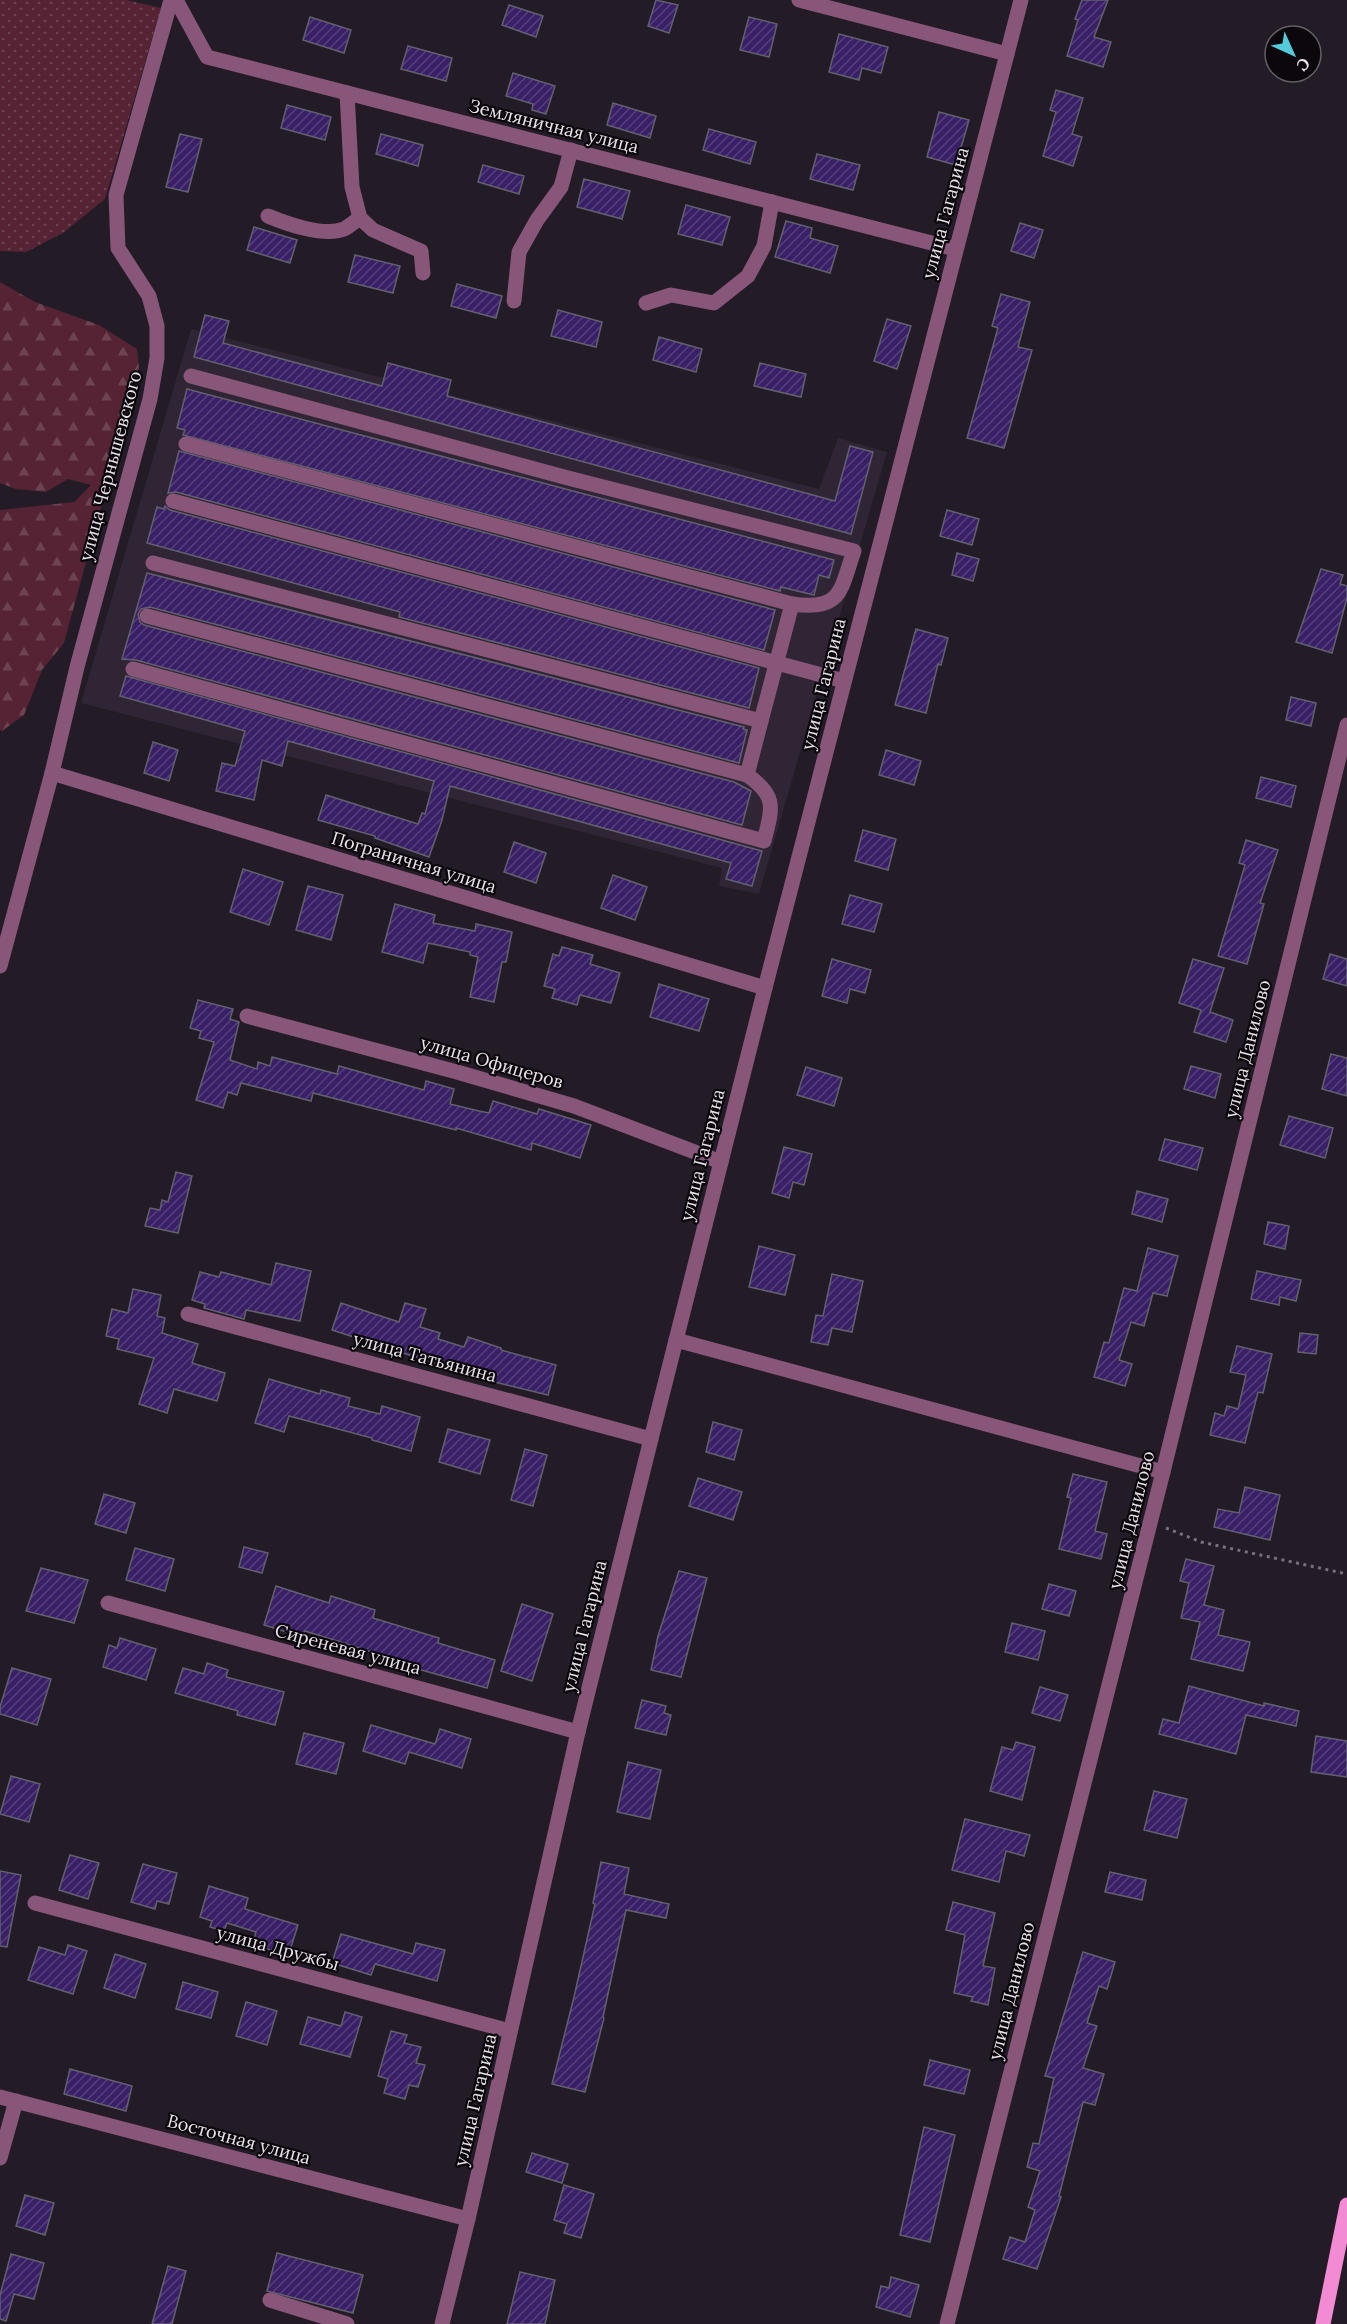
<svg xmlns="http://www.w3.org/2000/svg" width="1347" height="2324" viewBox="0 0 1347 2324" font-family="Lora,serif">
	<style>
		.built { fill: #302534 }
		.grass { fill: url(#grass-dots) }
		.forest { fill: url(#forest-firs) }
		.building { fill: url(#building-hatch); stroke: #63606e; stroke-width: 1.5 }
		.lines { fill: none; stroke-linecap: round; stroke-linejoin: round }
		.path { stroke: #78717b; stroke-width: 3; stroke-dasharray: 3 4.5; stroke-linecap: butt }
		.minor { stroke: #875678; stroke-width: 15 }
		.major { stroke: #f28bd3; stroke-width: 15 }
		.labels { text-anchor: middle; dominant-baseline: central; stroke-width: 4.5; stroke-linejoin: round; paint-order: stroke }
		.street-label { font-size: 18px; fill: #e8e2ea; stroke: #0b070c }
	</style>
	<defs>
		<pattern id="grass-dots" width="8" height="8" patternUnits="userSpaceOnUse" patternTransform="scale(1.5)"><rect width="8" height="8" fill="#552334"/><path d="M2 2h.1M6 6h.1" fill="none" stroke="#6d4352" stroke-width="1.8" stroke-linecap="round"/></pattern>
		<pattern id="forest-firs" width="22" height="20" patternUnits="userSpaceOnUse" patternTransform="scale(1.5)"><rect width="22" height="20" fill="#552334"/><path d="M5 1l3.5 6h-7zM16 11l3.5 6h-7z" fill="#6d4352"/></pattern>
		<pattern id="building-hatch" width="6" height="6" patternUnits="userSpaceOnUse" patternTransform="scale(1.5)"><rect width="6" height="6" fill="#381f66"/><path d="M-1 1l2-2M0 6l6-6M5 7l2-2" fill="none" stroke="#553f7c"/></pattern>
	</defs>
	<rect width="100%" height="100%" fill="#231b26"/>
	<!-- built -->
	<path class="built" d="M 191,329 L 819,489 L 838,438 L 887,452 L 759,894 L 719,886 L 722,868 L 81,703 Z"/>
	<!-- grass -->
	<path class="grass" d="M 0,0 L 126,0 L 161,8 L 105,199 L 63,233 L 26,252 L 0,251 Z"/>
	<!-- forest -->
	<path class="forest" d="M 0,282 L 35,302 L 99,325 L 137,349 L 139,367 L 64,643 L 42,670 L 24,715 L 2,731 L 0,730 L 0,510 L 74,502 L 91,485 L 68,479 L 46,492 L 16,489 L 0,483 Z"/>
	<!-- building -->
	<g class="building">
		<path d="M 656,0 L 678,5 L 669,33 L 648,26 Z"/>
		<path d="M 1082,0 L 1108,0 L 1094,37 L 1111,42 L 1103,67 L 1067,56 L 1078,20 L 1075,19 Z"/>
		<path d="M 509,5 L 543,16 L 536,37 L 502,25 Z"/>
		<path d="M 310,17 L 351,30 L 344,53 L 303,40 Z"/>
		<path d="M 749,17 L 777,24 L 769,57 L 740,50 Z"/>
		<path d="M 839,34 L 888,47 L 881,73 L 862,68 L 859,80 L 829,72 Z"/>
		<path d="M 408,46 L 452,58 L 446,81 L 401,69 Z"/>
		<path d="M 513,73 L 555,86 L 546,114 L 532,110 L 533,104 L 506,96 Z"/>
		<path d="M 1056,90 L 1083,98 L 1072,134 L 1082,137 L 1073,166 L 1043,156 L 1056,112 L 1050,110 Z"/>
		<path d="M 613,103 L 656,116 L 650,138 L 607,125 Z"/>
		<path d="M 287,105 L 331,117 L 325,140 L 281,128 Z"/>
		<path d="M 939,112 L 969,120 L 956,165 L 927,157 Z"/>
		<path d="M 709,129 L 756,142 L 750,164 L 703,150 Z"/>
		<path d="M 180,134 L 202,139 L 188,192 L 166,187 Z"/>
		<path d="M 381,134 L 423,145 L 418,166 L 376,154 Z"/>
		<path d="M 817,154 L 860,165 L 853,190 L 810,179 Z"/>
		<path d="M 483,165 L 524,176 L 519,194 L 478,182 Z"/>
		<path d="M 584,179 L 630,191 L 622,219 L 577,207 Z"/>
		<path d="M 686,205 L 730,217 L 722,245 L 678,234 Z"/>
		<path d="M 786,221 L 812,228 L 810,238 L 838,246 L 830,273 L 775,257 Z"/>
		<path d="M 1020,223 L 1043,230 L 1034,258 L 1011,251 Z"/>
		<path d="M 254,227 L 297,240 L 290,263 L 247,250 Z"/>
		<path d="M 355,255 L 400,266 L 393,293 L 348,282 Z"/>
		<path d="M 457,284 L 502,296 L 496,318 L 451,306 Z"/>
		<path d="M 1001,294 L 1030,302 L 1018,347 L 1032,350 L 1004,448 L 967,438 L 998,328 L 992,326 Z"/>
		<path d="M 558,310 L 602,322 L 596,347 L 551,336 Z"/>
		<path d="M 205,315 L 229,321 L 223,343 L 382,386 L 388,363 L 451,380 L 447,396 L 835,501 L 850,446 L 873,452 L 851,534 L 194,357 Z"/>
		<path d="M 887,319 L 911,326 L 897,369 L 874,361 Z"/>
		<path d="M 659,337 L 702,349 L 696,372 L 653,360 Z"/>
		<path d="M 760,363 L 806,374 L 801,397 L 754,386 Z"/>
		<path d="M 187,389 L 834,560 L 829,578 L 819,575 L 814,595 L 781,587 L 780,591 L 183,435 L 185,430 L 177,428 Z"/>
		<path d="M 179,451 L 775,610 L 764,650 L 176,492 L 168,493 Z"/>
		<path d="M 165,506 L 170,510 L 759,668 L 749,708 L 399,617 L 400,612 L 147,543 L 157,507 L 164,509 Z"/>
		<path d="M 947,510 L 979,519 L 972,545 L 940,536 Z"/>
		<path d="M 957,553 L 979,559 L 973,581 L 952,575 Z"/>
		<path d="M 1321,569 L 1343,575 L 1340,584 L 1347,586 L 1347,598 L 1332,653 L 1296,642 Z"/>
		<path d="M 147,573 L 744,727 L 743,729 L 747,730 L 739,763 L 150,607 L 141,609 L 138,614 L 140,622 L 144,625 L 734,782 L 751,791 L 742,825 L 136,660 L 122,659 Z"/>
		<path d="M 916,629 L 948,638 L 941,665 L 938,664 L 926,713 L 895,705 Z"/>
		<path d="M 126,676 L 762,851 L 752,886 L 726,879 L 731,863 L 450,786 L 442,820 L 429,857 L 375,838 L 375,836 L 318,820 L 326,795 L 418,824 L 422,813 L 425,814 L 434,781 L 288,741 L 282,766 L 262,760 L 254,800 L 216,791 L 222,763 L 235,766 L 245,731 L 120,696 Z"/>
		<path d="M 1291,697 L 1316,703 L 1311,726 L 1286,720 Z"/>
		<path d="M 153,742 L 178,750 L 169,781 L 144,773 Z"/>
		<path d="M 886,750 L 921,761 L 914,785 L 879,775 Z"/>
		<path d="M 1261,777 L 1296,786 L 1291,807 L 1256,798 Z"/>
		<path d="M 863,830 L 896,839 L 888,870 L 855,861 Z"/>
		<path d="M 1246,840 L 1278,850 L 1260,903 L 1264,904 L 1247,964 L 1218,956 L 1245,865 L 1239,863 Z"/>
		<path d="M 514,842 L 546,853 L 536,883 L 504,872 Z"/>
		<path d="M 243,869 L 283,882 L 269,925 L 230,912 Z"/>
		<path d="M 613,875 L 647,887 L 635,920 L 601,908 Z"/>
		<path d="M 308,886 L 343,895 L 331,940 L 296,930 Z"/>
		<path d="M 850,895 L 882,904 L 874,932 L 842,924 Z"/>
		<path d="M 395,904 L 435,915 L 433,923 L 475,931 L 476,924 L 512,932 L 506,962 L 502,962 L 494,1002 L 470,997 L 478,957 L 470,955 L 470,952 L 428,943 L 423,963 L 382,952 Z"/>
		<path d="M 562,947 L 593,955 L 590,964 L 620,973 L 611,1003 L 580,995 L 577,1005 L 552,998 L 555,989 L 544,986 L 553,954 L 559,956 Z"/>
		<path d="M 1330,954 L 1347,959 L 1347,986 L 1323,979 Z"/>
		<path d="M 832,959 L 871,970 L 865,993 L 850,989 L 847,1003 L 822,996 Z"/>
		<path d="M 1193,959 L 1224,968 L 1210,1012 L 1233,1020 L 1226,1042 L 1194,1032 L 1201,1010 L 1179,1003 Z"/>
		<path d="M 659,984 L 709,999 L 699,1031 L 650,1017 Z"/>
		<path d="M 198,1000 L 233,1009 L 230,1019 L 239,1022 L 230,1060 L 257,1069 L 258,1062 L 270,1066 L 272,1057 L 337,1074 L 339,1066 L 424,1090 L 426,1081 L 454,1089 L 450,1104 L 479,1111 L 489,1113 L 493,1101 L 537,1114 L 539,1109 L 591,1125 L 580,1158 L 532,1143 L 531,1150 L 456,1128 L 456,1130 L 313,1093 L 311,1101 L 241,1083 L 237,1095 L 228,1092 L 223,1108 L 196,1100 L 214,1042 L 199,1038 L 201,1031 L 190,1028 Z"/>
		<path d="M 1331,1054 L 1347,1058 L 1347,1096 L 1322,1089 Z"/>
		<path d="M 1191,1066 L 1221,1074 L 1215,1098 L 1184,1089 Z"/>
		<path d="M 806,1067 L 842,1078 L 834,1106 L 797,1095 Z"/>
		<path d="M 1289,1116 L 1333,1128 L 1325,1158 L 1280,1145 Z"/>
		<path d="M 1165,1139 L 1203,1148 L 1197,1170 L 1159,1160 Z"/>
		<path d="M 784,1147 L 812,1154 L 804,1185 L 793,1182 L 789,1198 L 772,1193 Z"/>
		<path d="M 176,1172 L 192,1176 L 178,1233 L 145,1226 L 150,1208 L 160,1210 L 162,1200 L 168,1202 Z"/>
		<path d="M 1137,1191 L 1168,1199 L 1162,1222 L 1132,1214 Z"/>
		<path d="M 1268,1222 L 1289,1226 L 1285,1249 L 1264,1244 Z"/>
		<path d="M 759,1246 L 795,1255 L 785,1295 L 749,1287 Z"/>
		<path d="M 1148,1248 L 1178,1256 L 1167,1296 L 1153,1293 L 1144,1326 L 1131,1322 L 1119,1360 L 1132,1364 L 1125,1386 L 1094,1377 L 1104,1342 L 1109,1343 L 1124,1288 L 1137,1291 Z"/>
		<path d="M 276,1263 L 311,1271 L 300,1321 L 246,1310 L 244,1319 L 204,1308 L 205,1304 L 192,1300 L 200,1272 L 219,1277 L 221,1272 L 271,1285 Z"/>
		<path d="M 1257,1271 L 1301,1280 L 1296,1301 L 1280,1297 L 1279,1305 L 1251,1299 Z"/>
		<path d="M 832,1274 L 863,1281 L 852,1332 L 832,1328 L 828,1345 L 811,1342 L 816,1315 L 823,1316 Z"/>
		<path d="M 133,1289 L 161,1295 L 157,1316 L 165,1318 L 162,1333 L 198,1344 L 192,1363 L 225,1373 L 217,1401 L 174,1389 L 167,1413 L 139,1404 L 154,1358 L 117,1349 L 119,1339 L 106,1336 L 112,1309 L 128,1313 Z"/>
		<path d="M 341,1303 L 399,1322 L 405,1303 L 426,1309 L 420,1327 L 440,1333 L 438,1339 L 464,1347 L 468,1337 L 501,1348 L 501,1350 L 556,1365 L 548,1395 L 490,1381 L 332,1330 Z"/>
		<path d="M 1300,1333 L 1318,1335 L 1316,1354 L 1298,1352 Z"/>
		<path d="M 1237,1346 L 1272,1354 L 1263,1393 L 1258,1392 L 1245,1443 L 1210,1435 L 1215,1413 L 1224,1416 L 1227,1406 L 1238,1409 L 1246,1375 L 1230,1372 Z"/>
		<path d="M 269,1379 L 320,1394 L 321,1390 L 350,1398 L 348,1406 L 380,1414 L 382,1406 L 420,1417 L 411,1451 L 372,1440 L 372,1438 L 289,1416 L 284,1432 L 255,1423 Z"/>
		<path d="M 713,1422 L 742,1430 L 734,1460 L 706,1452 Z"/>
		<path d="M 448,1429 L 490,1440 L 480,1474 L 439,1462 Z"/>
		<path d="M 525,1449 L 547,1455 L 533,1506 L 511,1500 Z"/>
		<path d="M 1073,1474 L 1107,1482 L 1095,1531 L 1107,1534 L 1101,1559 L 1059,1549 L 1071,1498 L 1067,1497 Z"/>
		<path d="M 698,1478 L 742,1492 L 733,1520 L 689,1506 Z"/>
		<path d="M 1245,1487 L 1280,1495 L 1270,1540 L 1214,1527 L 1218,1509 L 1239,1513 Z"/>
		<path d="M 104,1494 L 135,1503 L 126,1533 L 95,1524 Z"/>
		<path d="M 244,1547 L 268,1553 L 262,1573 L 239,1567 Z"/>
		<path d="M 135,1548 L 174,1559 L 165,1591 L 126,1580 Z"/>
		<path d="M 1186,1559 L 1214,1566 L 1204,1605 L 1224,1610 L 1218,1635 L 1250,1642 L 1243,1671 L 1191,1659 L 1200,1622 L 1181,1618 L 1189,1583 L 1180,1581 Z"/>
		<path d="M 41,1568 L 88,1580 L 74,1623 L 26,1611 Z"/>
		<path d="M 679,1571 L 707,1578 L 681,1677 L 651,1670 L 658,1636 Z"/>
		<path d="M 1049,1584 L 1076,1591 L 1069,1616 L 1042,1609 Z"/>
		<path d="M 276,1586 L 329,1603 L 331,1596 L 375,1610 L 373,1618 L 439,1638 L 438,1643 L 495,1660 L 487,1688 L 381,1659 L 382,1655 L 305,1631 L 303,1637 L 264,1625 Z"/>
		<path d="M 522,1604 L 553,1614 L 532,1681 L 501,1671 Z"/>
		<path d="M 1012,1623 L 1045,1631 L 1038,1660 L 1005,1652 Z"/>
		<path d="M 120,1638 L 156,1649 L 146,1680 L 103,1667 L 109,1645 L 117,1648 Z"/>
		<path d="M 207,1663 L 228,1670 L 226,1677 L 284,1692 L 275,1725 L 237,1715 L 238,1711 L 175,1693 L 183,1668 L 204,1674 Z"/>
		<path d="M 12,1668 L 51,1679 L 37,1725 L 0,1714 L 0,1707 Z"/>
		<path d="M 1189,1686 L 1264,1706 L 1264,1703 L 1299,1711 L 1296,1726 L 1246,1715 L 1236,1754 L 1159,1734 L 1163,1719 L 1179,1723 Z"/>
		<path d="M 1040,1687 L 1068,1695 L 1060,1721 L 1032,1713 Z"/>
		<path d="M 642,1700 L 666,1706 L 664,1713 L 671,1715 L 666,1735 L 635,1728 Z"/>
		<path d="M 371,1725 L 435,1744 L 440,1729 L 471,1739 L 462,1768 L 409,1752 L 405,1764 L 363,1751 Z"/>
		<path d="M 304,1733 L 344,1743 L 336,1774 L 296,1764 Z"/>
		<path d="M 1316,1736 L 1347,1741 L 1347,1777 L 1311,1772 Z"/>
		<path d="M 1016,1742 L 1035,1747 L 1022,1800 L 990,1791 L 1002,1747 L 1013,1750 Z"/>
		<path d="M 628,1762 L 661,1770 L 650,1819 L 617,1812 Z"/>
		<path d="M 11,1776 L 40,1784 L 29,1822 L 0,1814 Z"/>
		<path d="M 1154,1791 L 1187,1799 L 1177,1838 L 1144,1830 Z"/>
		<path d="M 965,1819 L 1030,1835 L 1024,1856 L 1006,1851 L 999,1882 L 952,1870 Z"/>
		<path d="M 70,1855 L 99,1863 L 88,1899 L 59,1890 Z"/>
		<path d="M 601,1862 L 629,1868 L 624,1894 L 669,1904 L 666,1918 L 626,1910 L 603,2017 L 604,2018 L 585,2092 L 552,2084 L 574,1997 L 595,1904 L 593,1903 Z"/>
		<path d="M 143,1864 L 177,1873 L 169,1904 L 157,1901 L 155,1909 L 131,1902 Z"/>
		<path d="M 0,1871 L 21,1875 L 7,1947 L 0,1946 Z"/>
		<path d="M 1110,1872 L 1146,1880 L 1142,1900 L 1105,1892 Z"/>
		<path d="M 209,1886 L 248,1898 L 245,1909 L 298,1925 L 290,1950 L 279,1946 L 277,1952 L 261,1947 L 263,1942 L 254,1939 L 256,1932 L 227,1923 L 224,1931 L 210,1927 L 212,1921 L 200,1917 Z"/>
		<path d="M 953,1902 L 995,1913 L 983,1966 L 995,1968 L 988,2005 L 971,2001 L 973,1997 L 954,1993 L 965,1935 L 946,1930 Z"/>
		<path d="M 341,1934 L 413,1954 L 416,1943 L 445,1950 L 437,1981 L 375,1964 L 371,1975 L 332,1963 Z"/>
		<path d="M 68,1945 L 87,1951 L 73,1994 L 28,1980 L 39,1947 L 65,1955 Z"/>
		<path d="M 1083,1952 L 1115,1962 L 1107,1989 L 1099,1986 L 1087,2023 L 1097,2026 L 1083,2068 L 1104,2074 L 1095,2105 L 1083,2102 L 1059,2196 L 1061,2197 L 1037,2269 L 1003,2259 L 1010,2237 L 1025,2242 L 1035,2210 L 1028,2207 L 1040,2171 L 1027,2167 L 1033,2143 L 1039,2144 L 1054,2078 L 1045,2076 Z"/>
		<path d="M 115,1954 L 146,1964 L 135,1998 L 104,1988 Z"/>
		<path d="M 183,1982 L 218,1992 L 211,2018 L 176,2009 Z"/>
		<path d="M 246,2002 L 277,2011 L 267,2045 L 236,2036 Z"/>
		<path d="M 345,2012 L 362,2017 L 350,2057 L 300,2044 L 308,2017 L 341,2026 Z"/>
		<path d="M 391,2031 L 407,2035 L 404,2043 L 421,2047 L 416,2063 L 425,2065 L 418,2087 L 409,2085 L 405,2099 L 384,2093 L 388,2079 L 378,2076 Z"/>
		<path d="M 930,2060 L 970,2070 L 964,2094 L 924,2085 Z"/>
		<path d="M 70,2069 L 132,2086 L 126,2111 L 64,2094 Z"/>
		<path d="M 924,2127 L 955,2135 L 930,2242 L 900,2235 Z"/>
		<path d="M 532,2153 L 568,2164 L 562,2183 L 526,2172 Z"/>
		<path d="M 564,2185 L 594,2194 L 581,2238 L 564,2233 L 567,2224 L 554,2220 Z"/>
		<path d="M 25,2195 L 54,2203 L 45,2235 L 16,2226 Z"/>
		<path d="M 277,2253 L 363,2275 L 353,2313 L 267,2291 Z"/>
		<path d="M 11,2254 L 44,2263 L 34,2299 L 14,2294 L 6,2321 L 0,2319 L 0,2295 Z"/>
		<path d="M 168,2266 L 186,2271 L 172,2324 L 152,2324 Z"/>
		<path d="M 520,2272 L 555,2280 L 545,2324 L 507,2324 Z"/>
		<path d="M 891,2277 L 919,2285 L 910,2317 L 876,2307 L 881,2286 L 889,2288 Z"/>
	</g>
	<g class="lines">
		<!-- path -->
		<path class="path" d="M 1166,1528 L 1201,1542 L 1347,1574"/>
		<!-- minor -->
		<g class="minor">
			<path d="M 176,0 L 207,57 L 955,249"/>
			<path d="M 799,0 L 1007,54"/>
			<path d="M 347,93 L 352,187 L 360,218 L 373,230 L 421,251 L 423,273"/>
			<path d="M 268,216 C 287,224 324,237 344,229 C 350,226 355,221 360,218"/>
			<path d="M 514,301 L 519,252 L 537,220 L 561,187 L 571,150"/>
			<path d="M 646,303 L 671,295 L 714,303 L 748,276 L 764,246 L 772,202"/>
			<path d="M 191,376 L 568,478 L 854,551 C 840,591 842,611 792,604"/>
			<path d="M 173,501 L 844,681"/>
			<path d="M 153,563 L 761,721 L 792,604 L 186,444"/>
			<path d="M 147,616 L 747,775 L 761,721"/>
			<path d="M 133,669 L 764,841 C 772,809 778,796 747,775"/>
			<path d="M 52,773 L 765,988"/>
			<path d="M 0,966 L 52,773 L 77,667 L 150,399 L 157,358 L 157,326 L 149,296 L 118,248 L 116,195 L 171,0"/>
			<path d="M 247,1016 L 457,1072 L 574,1106 L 721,1162"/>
			<path d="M 188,1314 L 651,1439"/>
			<path d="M 676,1340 L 1163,1472"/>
			<path d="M 108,1603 L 578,1732"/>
			<path d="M 35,1903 L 510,2031"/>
			<path d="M 0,2097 L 468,2219"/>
			<path d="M 0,2158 L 16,2101"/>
			<path d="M 270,2300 L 347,2324"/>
			<path d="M 442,2324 L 468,2219 L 578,1732 L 651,1439 L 765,988 L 1021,0"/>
			<path d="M 947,2324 L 1163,1472 L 1347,725"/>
		</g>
		<!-- major -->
		<path class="major" d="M 1323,2324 L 1347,2205"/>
	</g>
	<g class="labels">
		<!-- street labels -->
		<g class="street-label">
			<text transform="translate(554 126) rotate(14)">Земляничная улица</text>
			<text transform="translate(945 213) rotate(-75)">улица Гагарина</text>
			<text transform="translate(110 466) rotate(-75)">улица Чернышевского</text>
			<text transform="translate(823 684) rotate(-76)">улица Гагарина</text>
			<text transform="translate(414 862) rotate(17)">Пограничная улица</text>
			<text transform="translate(1247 1049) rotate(-76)">улица Данилово</text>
			<text transform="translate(492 1062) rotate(16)">улица Офицеров</text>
			<text transform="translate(702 1155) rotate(-76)">улица Гагарина</text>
			<text transform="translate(425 1357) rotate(15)">улица Татьянина</text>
			<text transform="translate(1131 1520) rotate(-76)">улица Данилово</text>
			<text transform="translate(584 1626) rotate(-76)">улица Гагарина</text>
			<text transform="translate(348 1649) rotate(15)">Сиреневая улица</text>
			<text transform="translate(278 1948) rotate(15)">улица Дружбы</text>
			<text transform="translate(1011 1991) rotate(-76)">улица Данилово</text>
			<text transform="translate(475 2100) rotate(-77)">улица Гагарина</text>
			<text transform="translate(239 2139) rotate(15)">Восточная улица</text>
		</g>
	</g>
	<!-- north arrow -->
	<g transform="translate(1293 54) rotate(135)"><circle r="28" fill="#0b070c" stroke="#635f65" stroke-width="1.5"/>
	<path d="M0-4.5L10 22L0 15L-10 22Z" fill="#53cbdb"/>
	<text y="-9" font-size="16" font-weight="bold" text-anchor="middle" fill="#e8e2ea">С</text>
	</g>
</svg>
